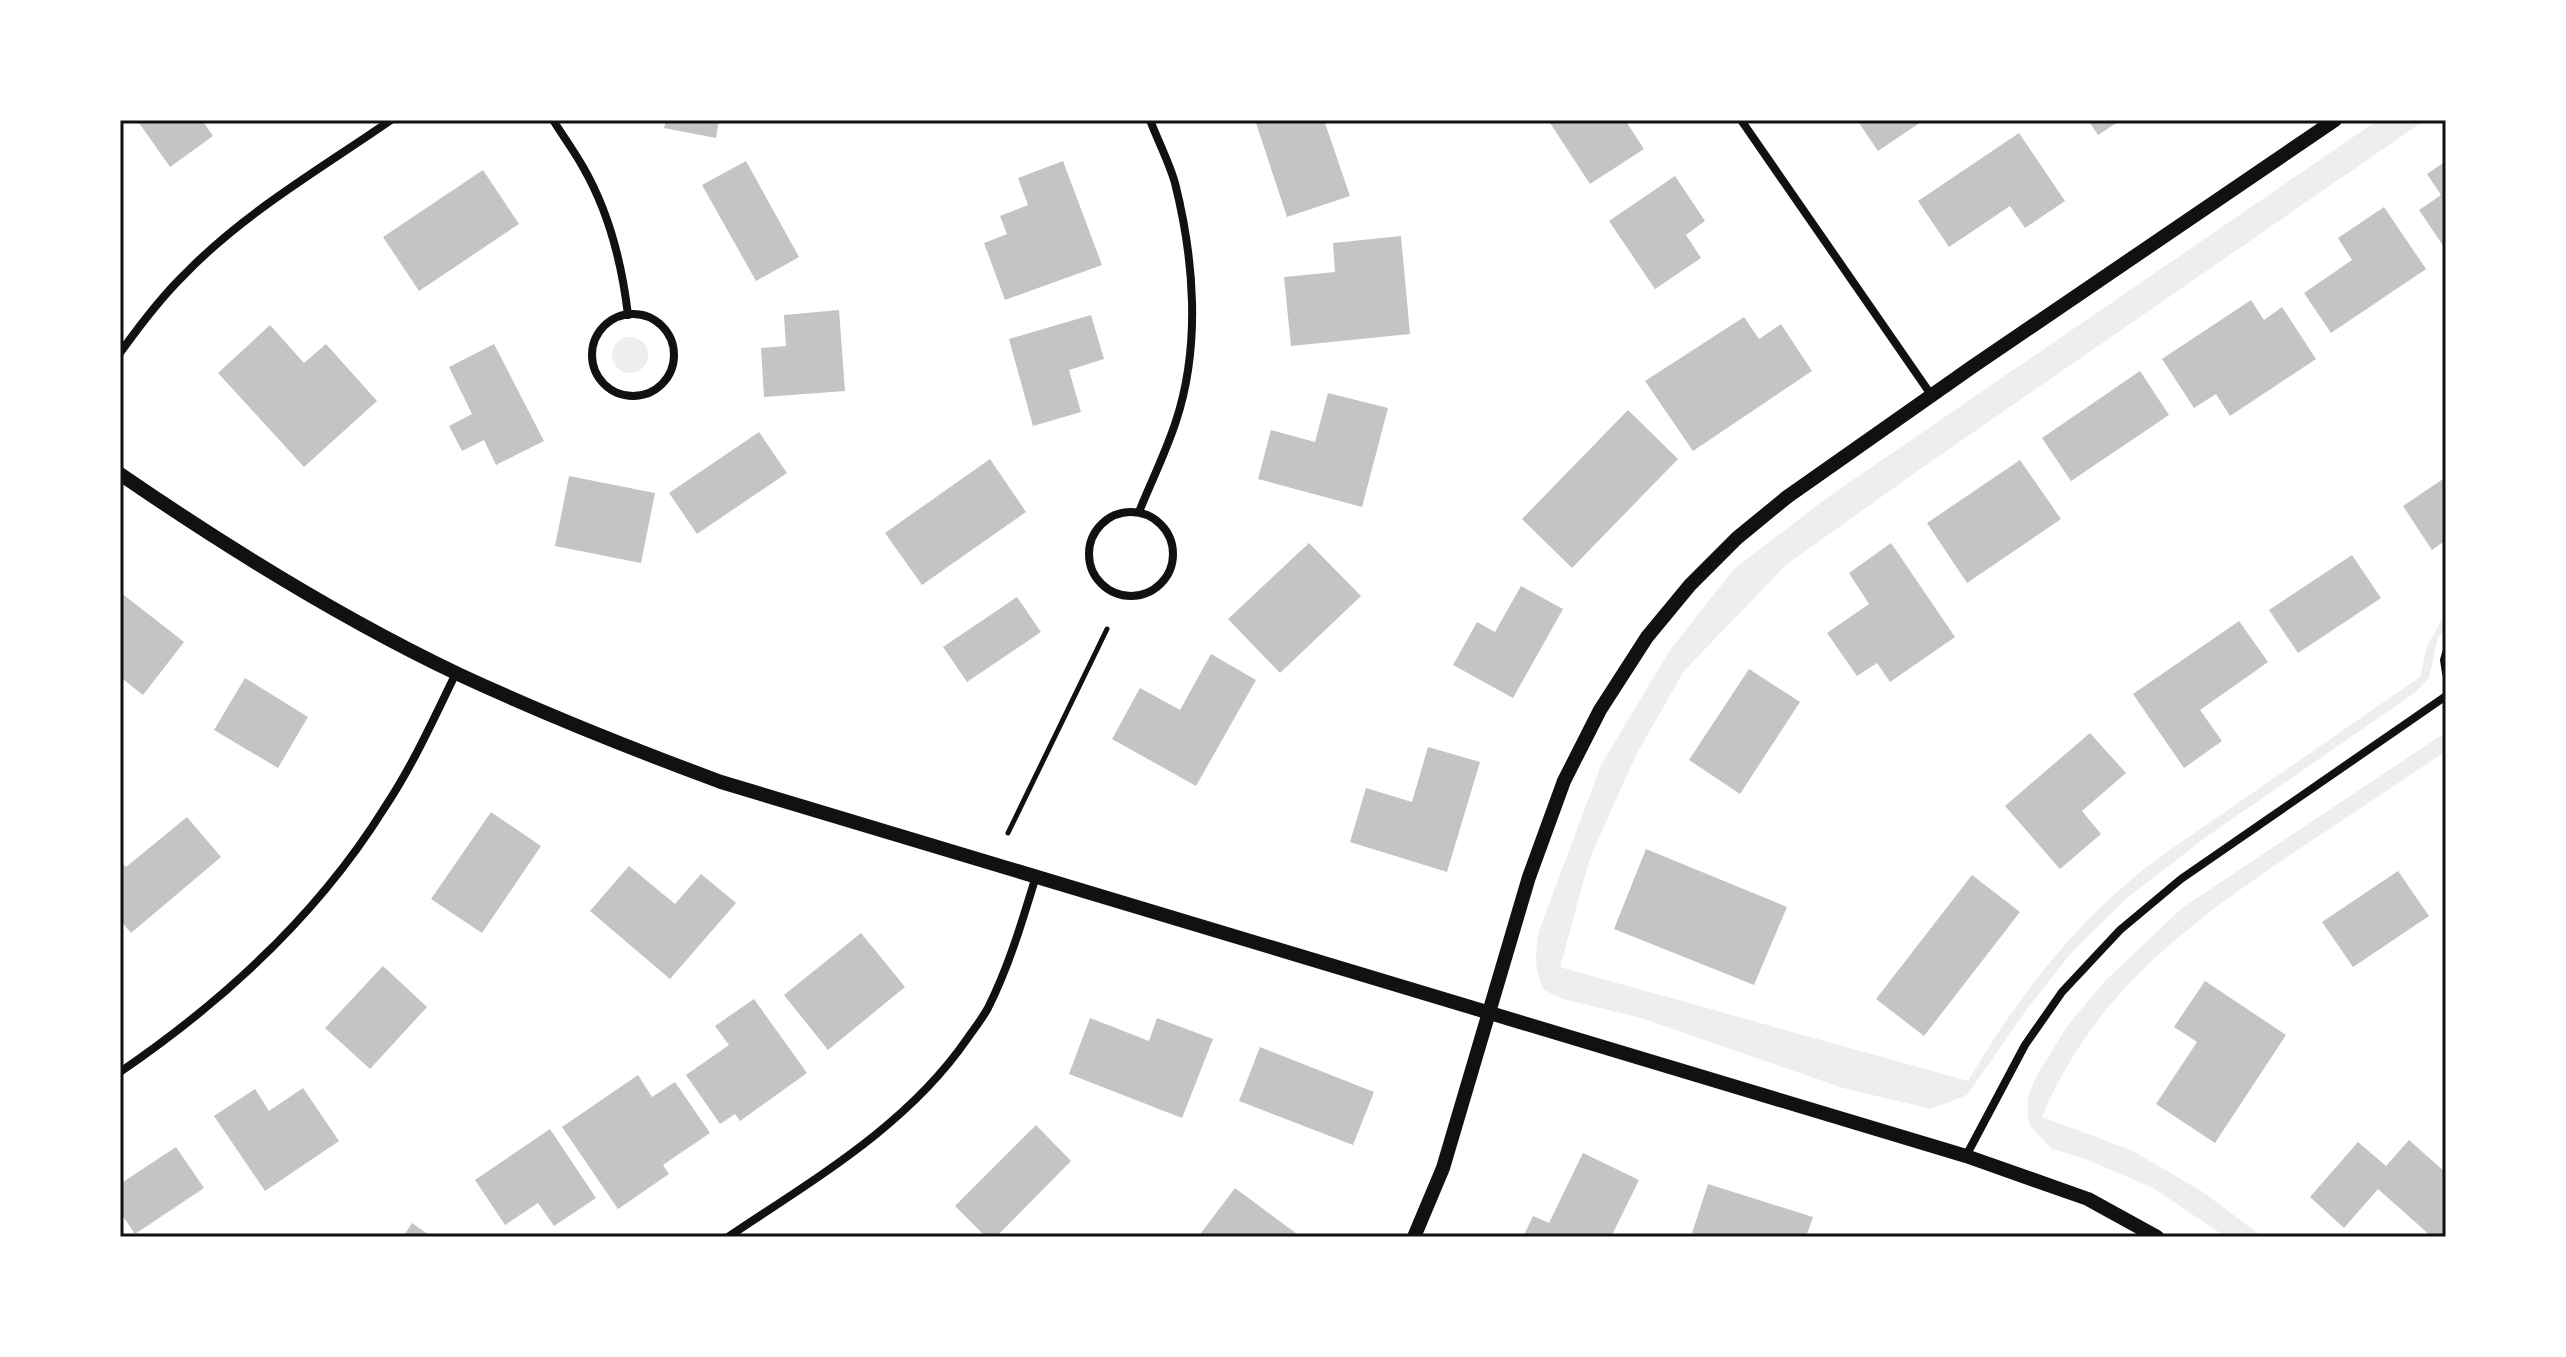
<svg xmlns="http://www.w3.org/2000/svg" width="2566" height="1357" viewBox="0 0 2566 1357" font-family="Quicksand,sans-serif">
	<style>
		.green { fill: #eee }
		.building { fill: #c4c4c4 }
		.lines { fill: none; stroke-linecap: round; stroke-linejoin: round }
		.path { stroke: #111; stroke-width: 5 }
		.minor { stroke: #111; stroke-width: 8 }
		.tertiary { stroke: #111; stroke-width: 14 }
		.neatline { fill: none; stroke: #111; stroke-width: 3 }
	</style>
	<rect width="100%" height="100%" fill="#fff"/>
	<!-- green -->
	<g class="green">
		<path d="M 2378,120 L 2425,120 L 1926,465 L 1786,565 L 1684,671 L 1636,755 L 1590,858 L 1560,967 L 1968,1081 C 2012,1006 2065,935 2132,879 C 2164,852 2201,829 2235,805 C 2297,762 2358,720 2420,677 L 2427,646 L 2446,612 L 2446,628 L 2438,637 L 2429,678 L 2416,692 L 2206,837 L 2126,899 L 2072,952 L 2027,1009 L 1967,1095 L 1931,1109 L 1843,1088 L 1641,1018 L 1563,999 L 1544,990 C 1534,970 1535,953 1539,931 L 1601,765 L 1670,650 L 1734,569 L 1828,497 Z"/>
		<circle cx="630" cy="355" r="18"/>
		<path d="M 2446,732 L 2446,751 C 2397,784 2348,817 2299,849 C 2189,923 2095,991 2042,1117 L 2131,1150 L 2203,1192 L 2263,1237 L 2226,1237 L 2153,1188 L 2086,1159 L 2052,1149 L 2032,1128 L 2028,1119 L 2028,1097 L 2036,1077 L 2068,1025 L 2105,981 L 2182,908 Z"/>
	</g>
	<!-- building -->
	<g class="building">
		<path d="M 137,120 L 202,120 L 213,136 L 170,167 Z"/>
		<path d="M 666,120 L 719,120 L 716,138 L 664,128 Z"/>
		<path d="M 1255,120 L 1324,120 L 1350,196 L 1287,217 Z"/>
		<path d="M 1548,120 L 1625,120 L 1644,149 L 1590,184 Z"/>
		<path d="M 1857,120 L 1924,120 L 1878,151 Z"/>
		<path d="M 2088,120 L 2121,120 L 2098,135 Z"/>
		<path d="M 2019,133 L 2065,201 L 2025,228 L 2010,206 L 1949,247 L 1918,201 Z"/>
		<path d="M 746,161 L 799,257 L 756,281 L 702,185 Z"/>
		<path d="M 1063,161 L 1102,265 L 1005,300 L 984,243 L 1007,234 L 1000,216 L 1028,205 L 1018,178 Z"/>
		<path d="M 2446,161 L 2446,250 L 2419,210 L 2441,195 L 2427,174 Z"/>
		<path d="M 483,170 L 519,224 L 419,291 L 383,237 Z"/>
		<path d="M 1675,176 L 1705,221 L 1686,235 L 1701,258 L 1655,289 L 1609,221 Z"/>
		<path d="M 2384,207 L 2426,269 L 2331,333 L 2304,293 L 2352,260 L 2338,238 Z"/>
		<path d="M 1401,236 L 1410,334 L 1291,346 L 1284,277 L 1335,272 L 1333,243 Z"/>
		<path d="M 2251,300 L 2264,320 L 2282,307 L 2316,359 L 2230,416 L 2216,394 L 2194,408 L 2162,359 Z"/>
		<path d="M 839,310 L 845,391 L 764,397 L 761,348 L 786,346 L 784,315 Z"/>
		<path d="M 1091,315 L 1104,359 L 1069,370 L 1081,412 L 1033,426 L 1009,339 Z"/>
		<path d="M 1744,317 L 1759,339 L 1781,324 L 1812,371 L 1693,451 L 1645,381 Z"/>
		<path d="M 270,325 L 304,363 L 326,344 L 377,401 L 304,467 L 218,373 Z"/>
		<path d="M 494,344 L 544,441 L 496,465 L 484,440 L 462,451 L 449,426 L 472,414 L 449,367 Z"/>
		<path d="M 2140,371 L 2169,415 L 2071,481 L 2042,438 Z"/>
		<path d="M 1328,393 L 1388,408 L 1362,507 L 1258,479 L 1271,430 L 1315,442 Z"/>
		<path d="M 1628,410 L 1678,459 L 1572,568 L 1522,519 Z"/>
		<path d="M 759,432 L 787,473 L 697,534 L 669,493 Z"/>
		<path d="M 990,459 L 1026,512 L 922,585 L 885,533 Z"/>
		<path d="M 2020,460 L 2061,519 L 1967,583 L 1927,523 Z"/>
		<path d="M 569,476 L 655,493 L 641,563 L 555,546 Z"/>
		<path d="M 2446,477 L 2446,540 L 2432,550 L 2403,506 Z"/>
		<path d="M 1309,543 L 1361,596 L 1280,673 L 1228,619 Z"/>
		<path d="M 1891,543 L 1955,637 L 1890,682 L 1877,663 L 1857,676 L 1827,633 L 1869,604 L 1849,573 Z"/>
		<path d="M 2352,555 L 2381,598 L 2298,653 L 2269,610 Z"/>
		<path d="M 1521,586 L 1563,609 L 1513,698 L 1453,665 L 1477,622 L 1495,632 Z"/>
		<path d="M 120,592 L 184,642 L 143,695 L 120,677 Z"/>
		<path d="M 1017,597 L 1041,632 L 967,682 L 943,647 Z"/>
		<path d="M 2239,621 L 2268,662 L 2200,710 L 2222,741 L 2184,768 L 2133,694 Z"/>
		<path d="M 1211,654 L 1256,680 L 1196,786 L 1112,739 L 1140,688 L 1180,710 Z"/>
		<path d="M 1749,669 L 1800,702 L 1740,794 L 1689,760 Z"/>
		<path d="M 245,678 L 308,717 L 278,768 L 214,730 Z"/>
		<path d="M 2090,733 L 2126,773 L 2082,811 L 2101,834 L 2060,869 L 2005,806 Z"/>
		<path d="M 1428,747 L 1480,762 L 1447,872 L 1350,842 L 1366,788 L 1412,802 Z"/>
		<path d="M 491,812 L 541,846 L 482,933 L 431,899 Z"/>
		<path d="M 187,817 L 221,857 L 131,933 L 120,920 L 120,861 L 126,867 Z"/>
		<path d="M 1646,849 L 1787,907 L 1754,985 L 1614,929 Z"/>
		<path d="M 629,866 L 675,904 L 701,874 L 736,903 L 670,979 L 590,911 Z"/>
		<path d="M 2398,871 L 2429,916 L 2353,967 L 2322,922 Z"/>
		<path d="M 1972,875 L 2020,912 L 1924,1036 L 1876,999 Z"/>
		<path d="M 861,933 L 905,987 L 828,1050 L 784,995 Z"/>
		<path d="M 383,966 L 427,1007 L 370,1069 L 325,1028 Z"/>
		<path d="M 2205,981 L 2286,1035 L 2215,1143 L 2156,1104 L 2197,1042 L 2174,1027 Z"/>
		<path d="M 754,999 L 807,1073 L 740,1121 L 735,1114 L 720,1124 L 686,1075 L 729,1045 L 715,1026 Z"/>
		<path d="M 1090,1018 L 1149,1041 L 1157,1018 L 1213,1039 L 1182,1118 L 1069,1074 Z"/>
		<path d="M 1260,1047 L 1374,1092 L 1353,1145 L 1239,1101 Z"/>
		<path d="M 638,1075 L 652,1097 L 675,1082 L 710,1133 L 663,1165 L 669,1174 L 618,1209 L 562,1127 Z"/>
		<path d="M 303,1088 L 339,1141 L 265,1191 L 214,1116 L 255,1089 L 269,1111 Z"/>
		<path d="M 1036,1125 L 1071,1161 L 996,1237 L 986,1237 L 955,1206 Z"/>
		<path d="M 550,1129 L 596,1198 L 554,1226 L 538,1203 L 505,1225 L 475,1180 Z"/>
		<path d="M 2409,1140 L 2446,1173 L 2446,1237 L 2432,1237 L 2378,1189 L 2344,1228 L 2310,1197 L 2358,1142 L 2386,1166 Z"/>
		<path d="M 176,1147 L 204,1188 L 135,1234 L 120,1212 L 120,1184 Z"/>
		<path d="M 1583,1153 L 1639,1180 L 1611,1237 L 1523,1237 L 1533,1216 L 1549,1223 Z"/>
		<path d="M 1708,1184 L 1813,1217 L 1806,1237 L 1704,1237 L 1692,1233 Z"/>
		<path d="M 1235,1188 L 1301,1237 L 1198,1237 Z"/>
		<path d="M 412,1223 L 432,1237 L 403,1237 Z"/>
	</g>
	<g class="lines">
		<!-- path -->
		<path class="path" d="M 1008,833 L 1107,629"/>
		<!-- minor -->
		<g class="minor">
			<path d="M 553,120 C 563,136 574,151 583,167 C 609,212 622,264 628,315"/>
			<path d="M 1741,120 L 1932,396"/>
			<circle cx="633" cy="355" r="41"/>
			<path d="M 120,353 C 140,325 161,297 186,273 C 245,212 322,168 391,120"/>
			<circle cx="1131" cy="554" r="42"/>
			<path d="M 1139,512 C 1151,482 1166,452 1176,421 C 1201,345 1194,259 1175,183 C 1169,162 1158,141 1150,120"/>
			<path d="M 2446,653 L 2444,660 L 2446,673"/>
			<path d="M 120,1072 C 224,1001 318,915 385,807 C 413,765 434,718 456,673"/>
			<path d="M 1966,1156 L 2025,1045 L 2062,992 L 2120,930 L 2181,879 L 2446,696"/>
			<path d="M 728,1237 C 814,1179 907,1126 967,1039 C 974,1029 982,1019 988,1008 C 1009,966 1022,922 1036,876"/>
		</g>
		<!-- tertiary -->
		<g class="tertiary">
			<path d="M 120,474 C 228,548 340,618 458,674 C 544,714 632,749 721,782 L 1966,1156 L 2088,1199 L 2157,1237"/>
			<path d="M 1414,1237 L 1443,1168 L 1529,877 L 1564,781 L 1600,710 L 1647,637 L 1690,585 L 1737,538 L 1787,497 L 1972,367 L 2335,120"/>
		</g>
	</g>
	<!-- border -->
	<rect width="2566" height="1357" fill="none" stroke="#ffffff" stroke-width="244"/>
	<rect x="122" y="122" width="2322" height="1113" class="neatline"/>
</svg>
